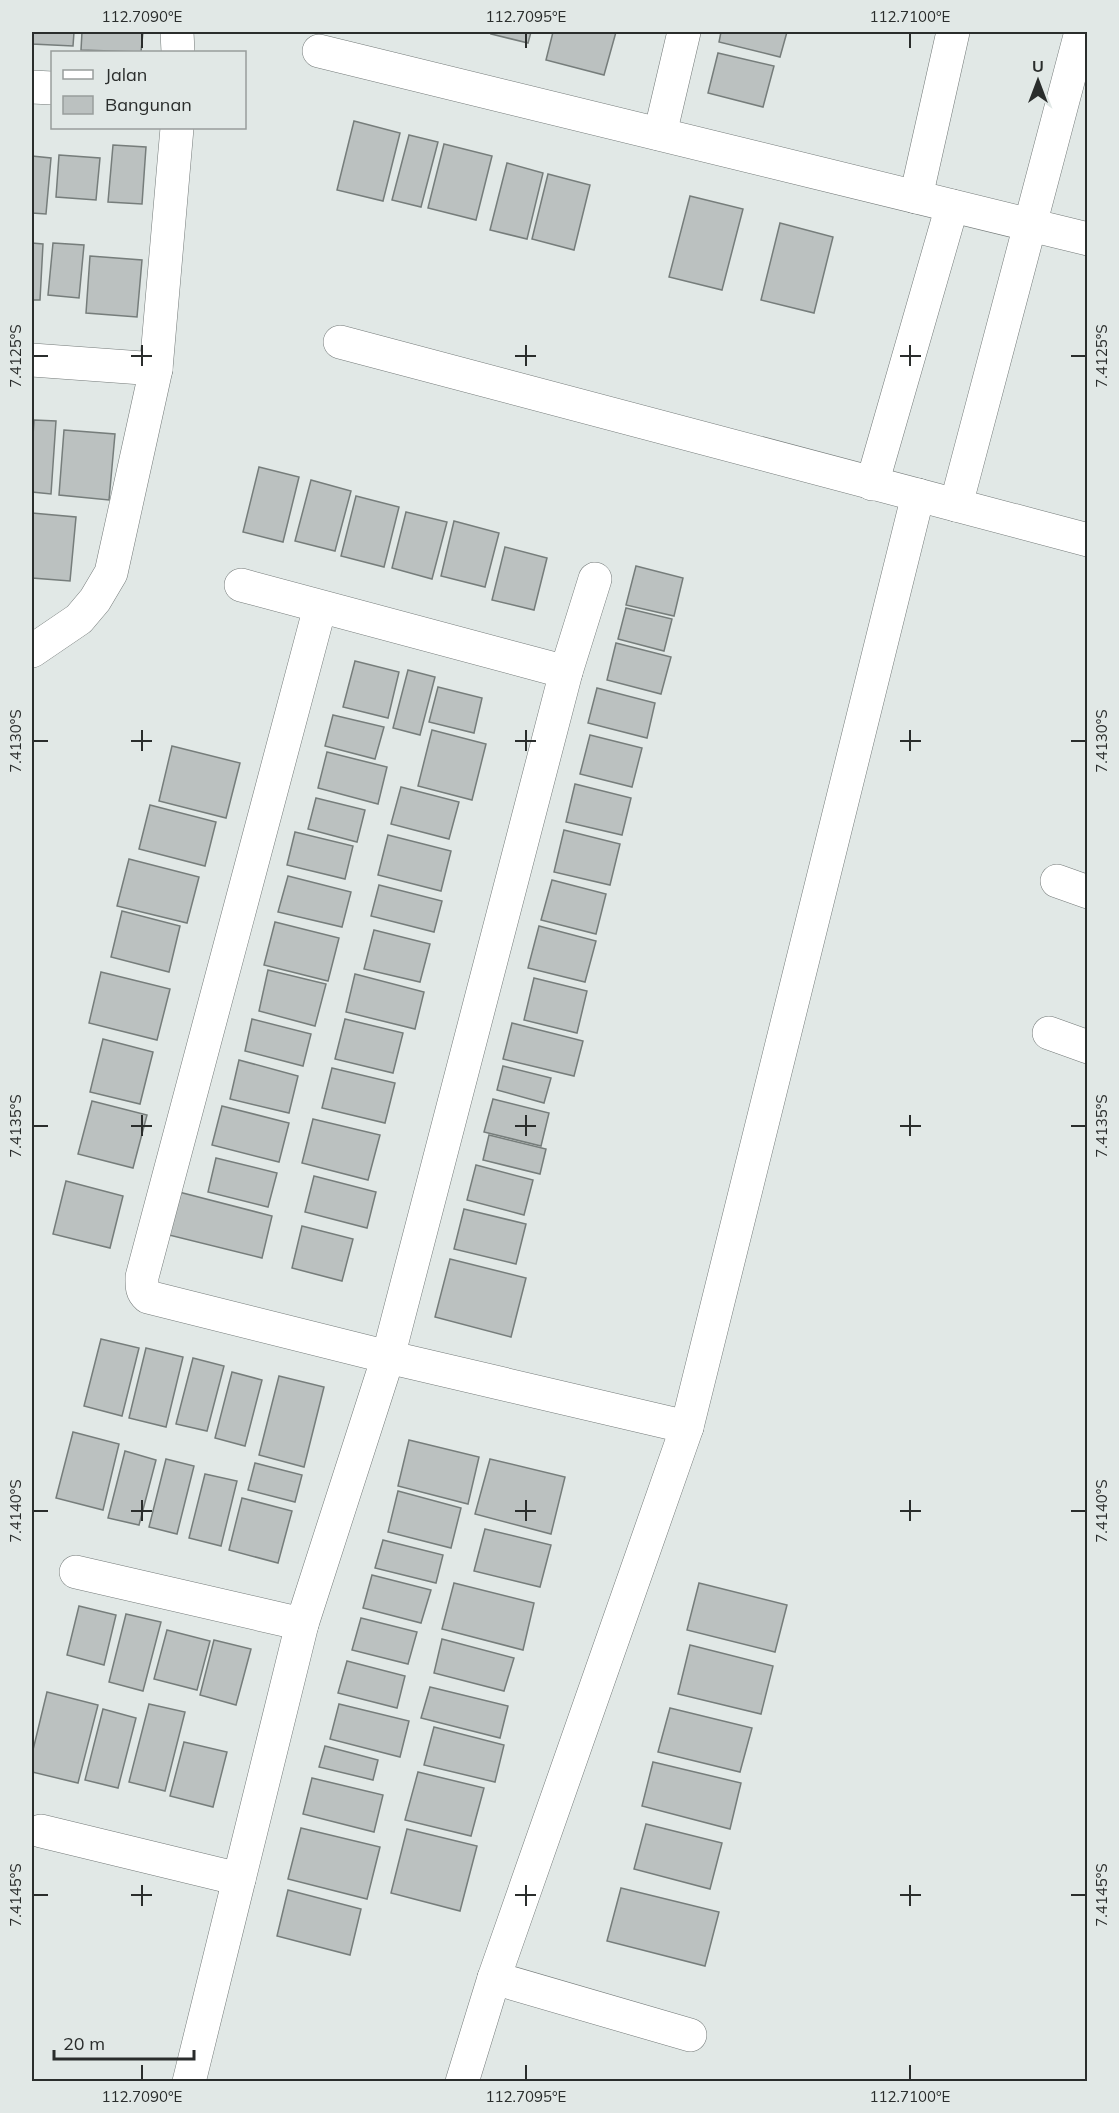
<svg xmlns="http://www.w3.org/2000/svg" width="1119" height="2113" viewBox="0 0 1119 2113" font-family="Mulish,sans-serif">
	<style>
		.building { fill: #bbc1c0; stroke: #767d7b; stroke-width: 1.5 }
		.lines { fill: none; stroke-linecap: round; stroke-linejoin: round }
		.minor-casing { stroke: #747a79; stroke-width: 34 }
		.minor { stroke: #fff; stroke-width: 33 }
		.ticks { fill: none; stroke: #2a2d2c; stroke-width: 2 }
		.neatline { fill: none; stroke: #2a2d2c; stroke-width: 2 }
		.ticks-label { font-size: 15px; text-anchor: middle; fill: #2a2d2c }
	</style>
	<rect width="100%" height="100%" fill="#e1e8e6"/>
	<!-- building -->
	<g class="building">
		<path d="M 32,32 L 74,32 L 73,46 L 32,44 Z"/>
		<path d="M 82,32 L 143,32 L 141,52 L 81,50 Z"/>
		<path d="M 492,32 L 531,32 L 528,43 L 491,34 Z"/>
		<path d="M 553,32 L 616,32 L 604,75 L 546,60 Z"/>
		<path d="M 721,32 L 787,32 L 780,57 L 719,42 Z"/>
		<path d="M 718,53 L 774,66 L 763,107 L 708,93 Z"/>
		<path d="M 354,121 L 400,133 L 383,201 L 337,190 Z"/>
		<path d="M 409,135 L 438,142 L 421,207 L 392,200 Z"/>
		<path d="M 444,144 L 492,156 L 476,220 L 428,208 Z"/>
		<path d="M 113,145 L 146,147 L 142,204 L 108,202 Z"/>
		<path d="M 59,155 L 100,158 L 96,200 L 56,197 Z"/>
		<path d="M 32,156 L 51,158 L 46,214 L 32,213 Z"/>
		<path d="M 507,163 L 543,173 L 527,239 L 490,230 Z"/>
		<path d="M 548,174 L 590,185 L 574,250 L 532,239 Z"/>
		<path d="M 690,196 L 743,209 L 722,290 L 669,277 Z"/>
		<path d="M 780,223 L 833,237 L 814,313 L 761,300 Z"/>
		<path d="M 32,243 L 43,244 L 40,300 L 32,300 Z"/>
		<path d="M 53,243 L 84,245 L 79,298 L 48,295 Z"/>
		<path d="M 90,256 L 142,260 L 137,317 L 86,313 Z"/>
		<path d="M 34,420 L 56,421 L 51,494 L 32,492 L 32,451 Z"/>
		<path d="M 64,430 L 115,434 L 109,500 L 59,495 Z"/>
		<path d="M 259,467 L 299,477 L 283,542 L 243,532 Z"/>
		<path d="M 311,480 L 351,491 L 335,551 L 295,541 Z"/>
		<path d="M 356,496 L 399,507 L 384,567 L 341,556 Z"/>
		<path d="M 406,512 L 447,522 L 432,579 L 392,568 Z"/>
		<path d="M 32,513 L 76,517 L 70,581 L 32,578 Z"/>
		<path d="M 454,521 L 499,533 L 485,587 L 441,576 Z"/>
		<path d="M 505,547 L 547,558 L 534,610 L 492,600 Z"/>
		<path d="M 636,566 L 683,578 L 674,616 L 626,605 Z"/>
		<path d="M 626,608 L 672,619 L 664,651 L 618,639 Z"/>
		<path d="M 616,643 L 671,657 L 661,694 L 607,680 Z"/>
		<path d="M 355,661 L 399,672 L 388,718 L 343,707 Z"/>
		<path d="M 408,670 L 435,677 L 420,735 L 393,728 Z"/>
		<path d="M 438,687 L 482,698 L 474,733 L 429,722 Z"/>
		<path d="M 597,688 L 655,703 L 647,738 L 588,723 Z"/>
		<path d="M 333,715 L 384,727 L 375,759 L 325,746 Z"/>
		<path d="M 432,730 L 486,744 L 472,800 L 418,786 Z"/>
		<path d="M 590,735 L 642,748 L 632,787 L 580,774 Z"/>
		<path d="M 172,746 L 240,763 L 226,818 L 159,801 Z"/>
		<path d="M 327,752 L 387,767 L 378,804 L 318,788 Z"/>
		<path d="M 575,784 L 631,798 L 622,835 L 566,822 Z"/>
		<path d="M 401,787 L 459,802 L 449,839 L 391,824 Z"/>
		<path d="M 316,798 L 365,810 L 357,842 L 308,829 Z"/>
		<path d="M 150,805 L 216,822 L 205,866 L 139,849 Z"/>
		<path d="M 564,830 L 620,844 L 610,885 L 554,872 Z"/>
		<path d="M 295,832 L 353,846 L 345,879 L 287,865 Z"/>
		<path d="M 388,835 L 451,851 L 441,891 L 378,875 Z"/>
		<path d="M 129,859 L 199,877 L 187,923 L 117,906 Z"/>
		<path d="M 288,876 L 351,892 L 342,927 L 278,912 Z"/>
		<path d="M 552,880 L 606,894 L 596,934 L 541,920 Z"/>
		<path d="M 379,885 L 442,901 L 434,932 L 371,916 Z"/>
		<path d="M 122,911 L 180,926 L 169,972 L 111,957 Z"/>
		<path d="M 275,922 L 339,938 L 328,981 L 264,965 Z"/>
		<path d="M 539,926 L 596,941 L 585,982 L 528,968 Z"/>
		<path d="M 374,930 L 430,944 L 420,982 L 364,969 Z"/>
		<path d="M 268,970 L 326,984 L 315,1026 L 259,1011 Z"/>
		<path d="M 101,972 L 170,989 L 157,1040 L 89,1023 Z"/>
		<path d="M 355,974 L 424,992 L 415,1029 L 346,1012 Z"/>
		<path d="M 534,978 L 587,991 L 577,1033 L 524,1020 Z"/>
		<path d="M 252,1019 L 311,1034 L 303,1066 L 245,1051 Z"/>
		<path d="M 345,1019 L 403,1033 L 393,1073 L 335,1059 Z"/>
		<path d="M 512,1023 L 583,1041 L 574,1076 L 503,1059 Z"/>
		<path d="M 103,1039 L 153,1052 L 140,1104 L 90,1092 Z"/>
		<path d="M 239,1060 L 298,1076 L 289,1113 L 230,1099 Z"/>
		<path d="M 503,1066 L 551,1078 L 544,1103 L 497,1090 Z"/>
		<path d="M 332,1068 L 395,1083 L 385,1123 L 322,1108 Z"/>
		<path d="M 493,1099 L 549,1113 L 541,1146 L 484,1132 Z"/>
		<path d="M 92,1101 L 147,1115 L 133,1168 L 78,1154 Z"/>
		<path d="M 222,1106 L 289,1123 L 279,1162 L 212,1145 Z"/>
		<path d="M 313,1119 L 380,1135 L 368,1180 L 302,1163 Z"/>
		<path d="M 489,1135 L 546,1149 L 540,1174 L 483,1160 Z"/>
		<path d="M 216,1158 L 277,1173 L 268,1207 L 208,1192 Z"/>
		<path d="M 476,1165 L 533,1180 L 524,1215 L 467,1200 Z"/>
		<path d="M 314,1176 L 376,1192 L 367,1228 L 305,1212 Z"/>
		<path d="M 66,1181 L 123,1196 L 110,1248 L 53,1234 Z"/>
		<path d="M 179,1192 L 272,1216 L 262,1258 L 169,1235 Z"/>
		<path d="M 464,1209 L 526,1224 L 516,1264 L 454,1249 Z"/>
		<path d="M 302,1226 L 353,1239 L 342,1281 L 292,1268 Z"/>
		<path d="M 450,1259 L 526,1278 L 511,1337 L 435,1317 Z"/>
		<path d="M 101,1339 L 139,1348 L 122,1416 L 84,1406 Z"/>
		<path d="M 146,1348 L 183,1357 L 166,1427 L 129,1418 Z"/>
		<path d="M 193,1358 L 224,1366 L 207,1431 L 176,1424 Z"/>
		<path d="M 232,1372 L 262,1380 L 245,1446 L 215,1438 Z"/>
		<path d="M 279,1376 L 324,1387 L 304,1467 L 259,1455 Z"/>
		<path d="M 73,1432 L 119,1444 L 103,1510 L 56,1498 Z"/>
		<path d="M 409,1440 L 479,1457 L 468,1504 L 398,1486 Z"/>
		<path d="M 125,1451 L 156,1460 L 139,1525 L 108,1518 Z"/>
		<path d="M 166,1459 L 194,1466 L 177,1534 L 149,1527 Z"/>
		<path d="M 490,1459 L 565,1477 L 551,1534 L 475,1514 Z"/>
		<path d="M 255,1463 L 302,1475 L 295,1502 L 248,1490 Z"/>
		<path d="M 205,1474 L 237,1481 L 221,1546 L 189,1538 Z"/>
		<path d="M 398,1491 L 461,1508 L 451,1548 L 388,1532 Z"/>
		<path d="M 242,1498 L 292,1511 L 278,1563 L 229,1550 Z"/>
		<path d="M 485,1529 L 551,1545 L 540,1587 L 474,1571 Z"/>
		<path d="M 383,1540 L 443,1555 L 436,1583 L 375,1568 Z"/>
		<path d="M 372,1575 L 431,1590 L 421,1623 L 363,1608 Z"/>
		<path d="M 454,1583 L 534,1603 L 523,1650 L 442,1629 Z"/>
		<path d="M 699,1583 L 787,1605 L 775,1652 L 687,1630 Z"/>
		<path d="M 79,1606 L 116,1615 L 104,1665 L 67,1655 Z"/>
		<path d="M 126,1614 L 161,1622 L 143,1691 L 109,1682 Z"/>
		<path d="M 361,1618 L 417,1632 L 408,1664 L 352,1650 Z"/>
		<path d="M 167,1630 L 210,1641 L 197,1690 L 154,1679 Z"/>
		<path d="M 442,1639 L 514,1658 L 504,1691 L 434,1673 Z"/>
		<path d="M 214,1640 L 251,1649 L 236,1705 L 200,1695 Z"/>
		<path d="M 690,1645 L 773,1666 L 761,1714 L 678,1694 Z"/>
		<path d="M 347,1661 L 405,1676 L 397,1708 L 338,1693 Z"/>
		<path d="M 430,1687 L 508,1706 L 500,1738 L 421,1718 Z"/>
		<path d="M 47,1692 L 98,1705 L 78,1783 L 32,1772 L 32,1754 Z"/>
		<path d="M 149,1704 L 185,1712 L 165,1791 L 129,1782 Z"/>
		<path d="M 339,1704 L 409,1721 L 400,1757 L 330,1739 Z"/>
		<path d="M 670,1708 L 752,1728 L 740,1772 L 658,1752 Z"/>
		<path d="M 103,1709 L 136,1718 L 118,1788 L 85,1780 Z"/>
		<path d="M 434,1727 L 504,1745 L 495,1782 L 424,1765 Z"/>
		<path d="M 184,1742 L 227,1752 L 213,1807 L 170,1796 Z"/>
		<path d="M 325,1746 L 378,1760 L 373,1780 L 319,1767 Z"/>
		<path d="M 653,1762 L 741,1783 L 730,1829 L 642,1806 Z"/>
		<path d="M 418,1772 L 484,1788 L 471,1836 L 405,1820 Z"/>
		<path d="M 312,1778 L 383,1795 L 374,1832 L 303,1814 Z"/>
		<path d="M 646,1824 L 722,1843 L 710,1889 L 634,1869 Z"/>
		<path d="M 301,1828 L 380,1847 L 367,1899 L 288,1879 Z"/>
		<path d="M 407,1829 L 477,1846 L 460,1911 L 391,1893 Z"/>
		<path d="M 621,1888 L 719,1912 L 705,1966 L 607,1941 Z"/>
		<path d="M 288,1890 L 361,1909 L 350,1955 L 277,1936 Z"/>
	</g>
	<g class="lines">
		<!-- minor casing -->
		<g class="minor-casing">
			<g id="minor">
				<path d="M 177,32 L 178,52"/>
				<path d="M 319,51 L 1088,239"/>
				<path d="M 32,87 L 52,88"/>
				<path d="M 660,134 L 684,32"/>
				<path d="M 916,197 L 953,32"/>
				<path d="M 340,342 L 1088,540"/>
				<path d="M 32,360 L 156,369"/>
				<path d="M 872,484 L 952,206"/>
				<path d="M 956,505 L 1081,32"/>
				<path d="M 241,585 L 566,672"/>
				<path d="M 320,607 L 142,1277 C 142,1285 141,1291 148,1297 L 388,1357 L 687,1427"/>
				<path d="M 32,651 L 79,619 L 95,600 L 111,573 L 156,369 L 177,128"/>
				<path d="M 1057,881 L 1088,892"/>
				<path d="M 1049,1033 L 1088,1047"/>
				<path d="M 76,1572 L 302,1624"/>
				<path d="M 41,1831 L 239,1879"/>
				<path d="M 494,1978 L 690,2035"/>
				<path d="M 189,2082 L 302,1624 L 388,1357 L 566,672 L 595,579"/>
				<path d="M 462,2082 L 494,1978 L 687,1427 L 918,495"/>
			</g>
		</g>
		<!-- minor -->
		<use href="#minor" class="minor"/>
	</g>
	<!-- ticks -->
	<path class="ticks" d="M 142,33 L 142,48M 526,33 L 526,48M 910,33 L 910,48M 142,345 L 142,366M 526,345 L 526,366M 910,345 L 910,366M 33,356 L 48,356M 131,356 L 152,356M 515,356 L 536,356M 900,356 L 921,356M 1071,356 L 1086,356M 142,730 L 142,751M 526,730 L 526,751M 910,730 L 910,751M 33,741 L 48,741M 131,741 L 152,741M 515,741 L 536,741M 900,741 L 921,741M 1071,741 L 1086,741M 142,1115 L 142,1136M 526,1115 L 526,1136M 910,1115 L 910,1136M 33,1126 L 48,1126M 131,1126 L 152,1126M 515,1126 L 536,1126M 900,1126 L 921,1126M 1071,1126 L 1086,1126M 142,1500 L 142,1521M 526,1500 L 526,1521M 910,1500 L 910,1521M 33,1511 L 48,1511M 131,1511 L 152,1511M 515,1511 L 536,1511M 900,1511 L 921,1511M 1071,1511 L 1086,1511M 142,1885 L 142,1906M 526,1885 L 526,1906M 910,1885 L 910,1906M 33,1895 L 48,1895M 131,1895 L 152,1895M 515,1895 L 536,1895M 900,1895 L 921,1895M 1071,1895 L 1086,1895M 142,2065 L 142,2080M 526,2065 L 526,2080M 910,2065 L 910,2080"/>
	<!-- border -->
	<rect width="1119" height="2113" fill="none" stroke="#e1e8e6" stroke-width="66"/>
	<!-- legend -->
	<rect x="51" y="51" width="195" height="78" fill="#e1e8e6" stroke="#989d9c" stroke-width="1.5"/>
	<rect x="63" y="70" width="30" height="9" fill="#ffffff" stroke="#989d9c" stroke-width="1.5"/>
	<text x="105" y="81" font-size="18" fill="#2a2d2c">Jalan</text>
	<rect x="63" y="96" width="30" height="18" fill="#bbc1c0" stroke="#989d9c" stroke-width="1.5"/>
	<text x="105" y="111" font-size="18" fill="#2a2d2c">Bangunan</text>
	<!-- north arrow -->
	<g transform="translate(1038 81)" stroke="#e1e8e6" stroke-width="4.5" paint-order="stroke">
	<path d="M0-4.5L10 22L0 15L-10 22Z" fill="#2a2d2c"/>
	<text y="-9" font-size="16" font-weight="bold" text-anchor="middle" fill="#2a2d2c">U</text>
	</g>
	<!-- scale -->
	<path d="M54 2050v9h140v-9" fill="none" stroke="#2a2d2c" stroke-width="3"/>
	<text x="63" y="2050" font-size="18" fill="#2a2d2c" stroke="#e1e8e6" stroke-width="4.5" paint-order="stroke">20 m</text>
	<rect x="33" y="33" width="1053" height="2047" class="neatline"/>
	<g class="ticks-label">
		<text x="142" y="22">112.7090°E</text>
		<text x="526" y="22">112.7095°E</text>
		<text x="910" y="22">112.7100°E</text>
		<text transform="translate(16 356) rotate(-90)" y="5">7.4125°S</text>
		<text transform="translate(1102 356) rotate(-90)" y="5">7.4125°S</text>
		<text transform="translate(16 741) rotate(-90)" y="5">7.4130°S</text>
		<text transform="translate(1102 741) rotate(-90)" y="5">7.4130°S</text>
		<text transform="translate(16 1126) rotate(-90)" y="5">7.4135°S</text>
		<text transform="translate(1102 1126) rotate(-90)" y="5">7.4135°S</text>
		<text transform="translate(16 1511) rotate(-90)" y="5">7.4140°S</text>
		<text transform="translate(1102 1511) rotate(-90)" y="5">7.4140°S</text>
		<text transform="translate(16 1895) rotate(-90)" y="5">7.4145°S</text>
		<text transform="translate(1102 1895) rotate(-90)" y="5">7.4145°S</text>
		<text x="142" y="2102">112.7090°E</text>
		<text x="526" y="2102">112.7095°E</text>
		<text x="910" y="2102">112.7100°E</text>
	</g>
</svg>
